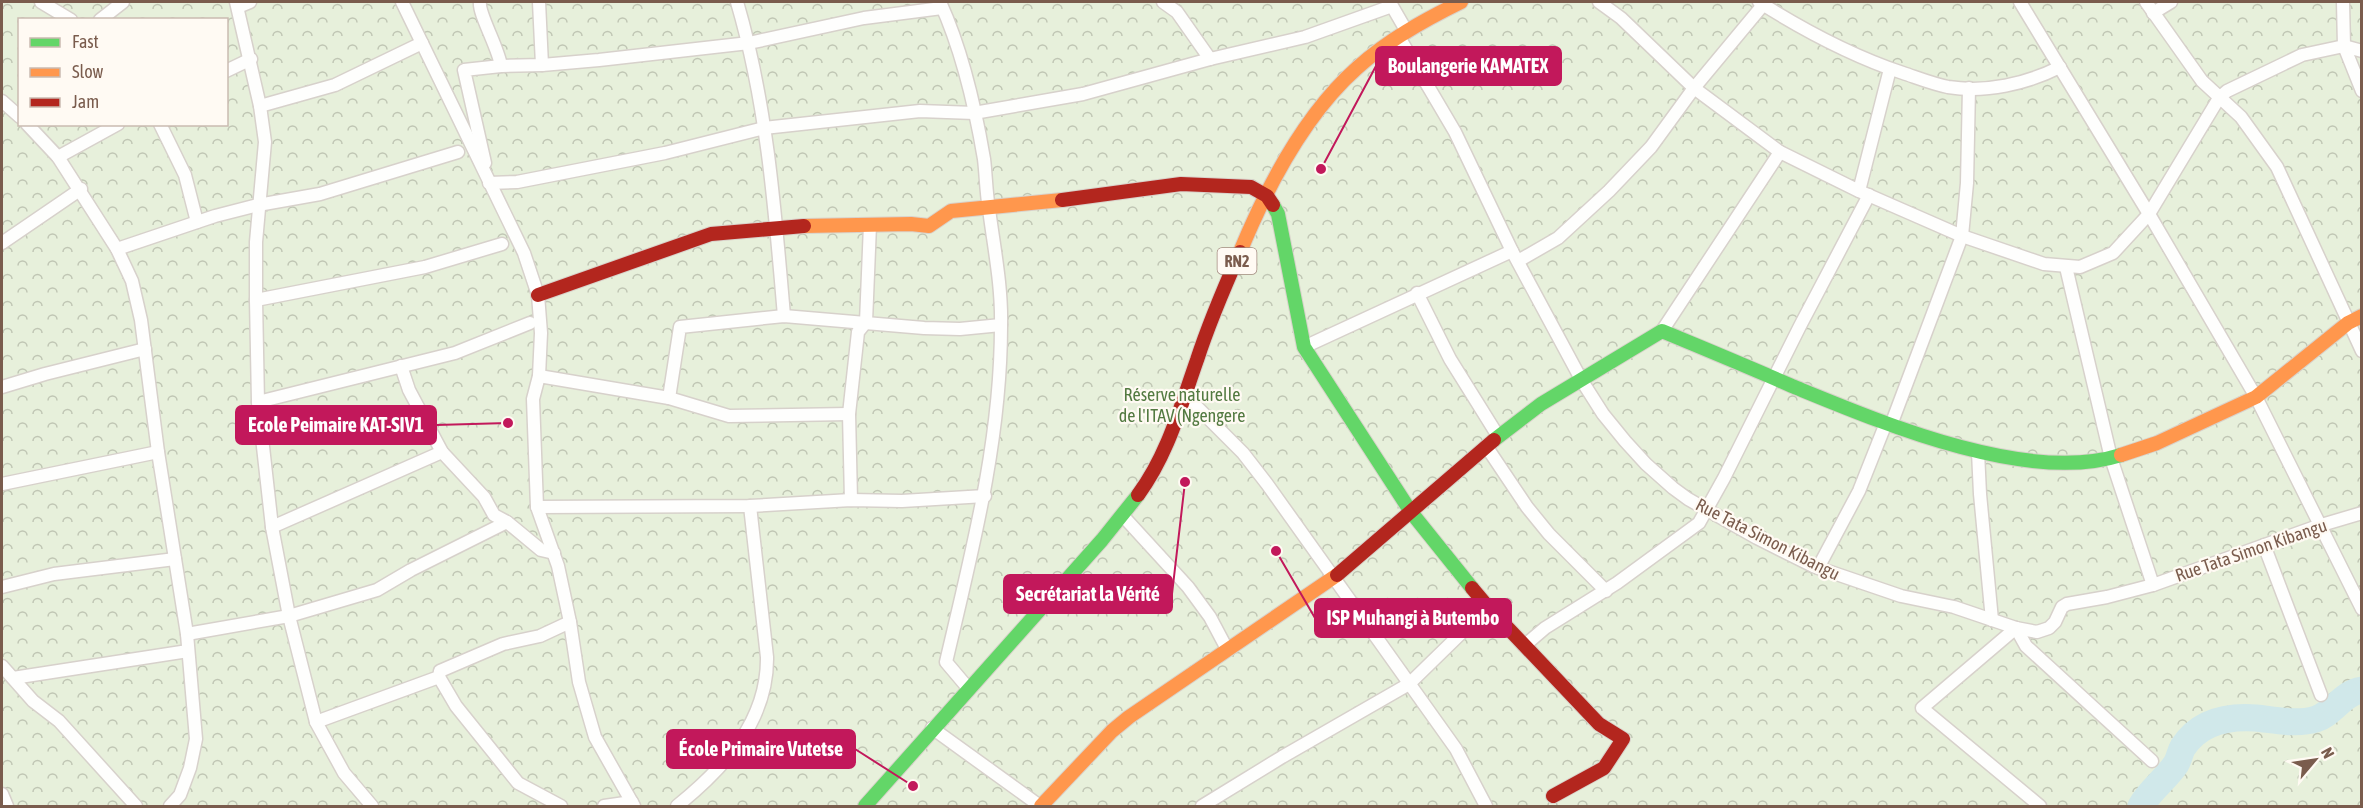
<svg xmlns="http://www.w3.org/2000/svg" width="2363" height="808" viewBox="0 0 2363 808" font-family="'Asap Condensed',sans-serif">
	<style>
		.park { fill: url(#park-crowns); fill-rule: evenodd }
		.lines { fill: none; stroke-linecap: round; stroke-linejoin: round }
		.river { stroke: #d0e8ea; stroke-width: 27 }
		.street-casing { stroke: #d7d1cb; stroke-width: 15 }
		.fast-casing { stroke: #d9d2cb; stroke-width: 16 }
		.slow-casing { stroke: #d9d2cb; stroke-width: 16 }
		.jam-casing { stroke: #d9d2cb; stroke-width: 16 }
		.street { stroke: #fefefd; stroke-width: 12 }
		.fast { stroke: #63d668; stroke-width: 14 }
		.slow { stroke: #ff974d; stroke-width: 14 }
		.jam { stroke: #b3261e; stroke-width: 14 }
		.labels { text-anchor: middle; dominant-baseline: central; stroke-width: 4.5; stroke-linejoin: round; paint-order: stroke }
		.shield { fill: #fffaf3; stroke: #a28b7f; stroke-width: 1.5 }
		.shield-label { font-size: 16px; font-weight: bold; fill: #7a5c4d }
		.park-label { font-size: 18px; fill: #537a41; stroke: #fffaf3 }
		.street-label { font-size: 18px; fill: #7a5c4d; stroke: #fffaf3 }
		.leader { fill: none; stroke: #c2185b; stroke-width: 2 }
		.callout-dot { fill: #c2185b; stroke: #fffaf3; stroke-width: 2 }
		.callout { fill: #c2185b; stroke: #c2185b; stroke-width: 2 }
		.callout-label { font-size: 20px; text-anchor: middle; font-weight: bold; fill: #fff }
	</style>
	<defs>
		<pattern id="park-crowns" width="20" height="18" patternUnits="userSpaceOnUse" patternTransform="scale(1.5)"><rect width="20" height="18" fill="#e7f0db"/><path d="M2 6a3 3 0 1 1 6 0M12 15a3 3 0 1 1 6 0" fill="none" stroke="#c0c6b4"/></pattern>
	</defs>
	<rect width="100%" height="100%" fill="#f9f5f0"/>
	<!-- park -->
	<path class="park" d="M 2,2 L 2361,2 L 2361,806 L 2,806 ZM 20,20 L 226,20 L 226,124 L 20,124 Z"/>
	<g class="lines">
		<!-- river -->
		<path class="river" d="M 2141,806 C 2150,790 2166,779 2176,764 C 2179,759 2180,752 2183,747 C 2200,721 2228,716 2256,718 C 2275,720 2297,725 2316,719 C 2334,713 2342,693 2362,690"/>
		<!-- street casing -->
		<g class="street-casing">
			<g id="street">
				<path d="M 41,2 L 71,20"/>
				<path d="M 236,2 L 260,106 L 265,142 L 256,242 L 256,300 L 258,402 L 272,527 L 289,616 L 316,722 L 344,773 L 372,806"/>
				<path d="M 402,2 L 524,253 L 538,295 L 541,333 L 539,376 L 533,399 L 537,507 L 558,566 L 570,622 L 579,682 L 595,737 L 634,806"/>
				<path d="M 480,2 C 478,13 499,49 501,66"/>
				<path d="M 539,2 L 542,65"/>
				<path d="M 737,2 C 767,104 775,210 784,316"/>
				<path d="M 940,2 C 962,50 975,106 984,159 C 986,175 986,192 989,209 C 994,248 1002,286 1001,326 C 1001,441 972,551 946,662 L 968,688"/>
				<path d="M 1163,2 L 1177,12 L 1210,59"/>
				<path d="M 1599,2 L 1621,18 L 1694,88 L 1780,152 L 1859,191 L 1962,236 L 2044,264 L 2080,267 L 2113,253 L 2149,214 L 2219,98 L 2227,91 L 2302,55 L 2344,46 L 2362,51"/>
				<path d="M 1759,2 C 1805,31 1852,56 1903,73 C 1918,78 1933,84 1948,87 C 1986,93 2026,84 2060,67"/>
				<path d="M 2020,2 L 2149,214 L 2256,397 L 2362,609"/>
				<path d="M 2146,2 L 2202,81 L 2241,117 L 2277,167 L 2362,351"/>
				<path d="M 2343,2 L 2344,46 L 2362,91"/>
				<path d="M 238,7 L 250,2"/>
				<path d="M 2153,13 L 2171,2"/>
				<path d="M 100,20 L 123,2"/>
				<path d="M 1399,37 L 1455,132 L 1512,251 L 1582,381 L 1603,414 L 1625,441 L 1646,464 L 1673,488 L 1688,499 L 1757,538 L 1813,566 L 1901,596 L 1954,607 L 2016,628 L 2037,632 L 2049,628 L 2055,622 L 2062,607 L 2067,604 L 2107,597 L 2153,585 L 2318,526 L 2362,513"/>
				<path d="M 226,71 L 251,59"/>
				<path d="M 2,101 L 20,117"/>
				<path d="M 260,106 L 335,85 L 422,43"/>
				<path d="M 27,124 L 58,157 L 117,249 L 132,281 L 141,320 L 158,452 L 187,634 L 196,739 L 190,768 L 180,795 L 170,806"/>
				<path d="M 160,124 L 185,175 L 197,222"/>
				<path d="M 58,157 L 118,124"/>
				<path d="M 485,163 L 464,70 L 501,66 L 542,65 L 599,60 L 749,43 L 864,18 L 942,8"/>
				<path d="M 489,183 L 517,182 L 665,153 L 764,128 L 920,111 L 974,113 L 1083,94 L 1210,59 L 1305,37 L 1392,6 L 1407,32"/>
				<path d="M 1859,191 L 1890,69"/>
				<path d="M 2,243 L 81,189"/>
				<path d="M 117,249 L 215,216 L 258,205 L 320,194 L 458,152"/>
				<path d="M 1518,261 L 1558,238 L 1609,191 L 1651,147 L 1694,88 L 1763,5"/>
				<path d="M 2066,267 L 2111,458 L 2153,585"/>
				<path d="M 1417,293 L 1450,359 L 1498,436"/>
				<path d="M 256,300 L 425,267 L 502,244"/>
				<path d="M 1662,331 L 1780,152"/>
				<path d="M 1304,347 L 1512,251"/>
				<path d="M 401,366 L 409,390 L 442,452 L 484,497 L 494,515 L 507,522 L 541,550 L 554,553"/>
				<path d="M 539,376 L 669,398 L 729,416 L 849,414"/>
				<path d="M 2,387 L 45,374 L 145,349"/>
				<path d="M 1185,395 L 1243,453 L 1267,484 L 1456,749 L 1486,806"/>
				<path d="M 669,398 L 680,327 L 784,316 L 924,328 L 960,329 L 1001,325"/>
				<path d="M 258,402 L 455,353 L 530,323"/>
				<path d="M 1891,425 L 1962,236 L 1967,183 L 1969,88"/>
				<path d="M 1486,446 L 1527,507 L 1549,534 L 1606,591"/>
				<path d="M 1978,452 L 1980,494 L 1992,620"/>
				<path d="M 2,484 L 158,452"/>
				<path d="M 851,500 L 849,414 L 858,332 L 866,322 L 870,225"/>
				<path d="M 537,507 L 750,506 L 851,500 L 902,501 L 985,496"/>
				<path d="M 1123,516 L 1188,587 L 1210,617 L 1227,649"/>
				<path d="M 272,527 L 442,452"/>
				<path d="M 2264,545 L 2321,695"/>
				<path d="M 1818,568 L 1859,491 L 1886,423"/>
				<path d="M 2,587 L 54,574 L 175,559"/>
				<path d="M 2016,628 L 1922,708 L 2040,806"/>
				<path d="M 2016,628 L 2026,646 L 2152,761"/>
				<path d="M 187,634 L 289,616 L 377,590 L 411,570 L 507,522"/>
				<path d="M 1524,646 L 1545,628 L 1617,583 L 1699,523 L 1724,478 L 1800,326 L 1869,195"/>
				<path d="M 2,666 L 33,701 L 59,721 L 136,806"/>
				<path d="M 439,677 L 456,706 L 518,783 L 561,806"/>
				<path d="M 13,678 L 188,651"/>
				<path d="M 316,722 L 439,677 L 440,671 L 503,644 L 540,636 L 570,622"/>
				<path d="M 932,728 L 1040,806"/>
				<path d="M 2,794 L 7,806"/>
				<path d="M 604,806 L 632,802"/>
				<path d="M 677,806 C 724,768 768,721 767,657 L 750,506"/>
				<path d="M 1202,806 L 1282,757 L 1409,684 L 1488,607"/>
			</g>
		</g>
		<!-- fast casing -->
		<g class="fast-casing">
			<g id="fast">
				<path d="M 1273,205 L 1278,214 L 1304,347 L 1411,512 L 1472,588"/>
				<path d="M 1494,440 L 1541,404 L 1662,331 C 1705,349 1749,367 1792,386 C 1880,422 2027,485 2121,455"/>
				<path d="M 865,806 L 1102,540 L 1138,495"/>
			</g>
		</g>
		<!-- slow casing -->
		<g class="slow-casing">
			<g id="slow">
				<path d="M 804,226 L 911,224 L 929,226 L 951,211 L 1062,200"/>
				<path d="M 1240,252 C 1266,189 1305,114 1357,68 C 1388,40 1424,20 1461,2"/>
				<path d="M 2121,455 L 2157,443 L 2256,397 L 2348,323 L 2362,316"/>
				<path d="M 1041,806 L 1112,731 L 1129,717 L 1337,575"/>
			</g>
		</g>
		<!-- jam casing -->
		<g class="jam-casing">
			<g id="jam">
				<path d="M 1062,200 L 1181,184 L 1251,187 L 1267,196 L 1273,205"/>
				<path d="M 538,295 L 711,234 L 804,226"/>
				<path d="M 1138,495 C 1168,454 1180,408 1197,360 C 1209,323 1224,288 1240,252"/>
				<path d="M 1337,575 L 1494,440"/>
				<path d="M 1472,588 L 1488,607 L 1599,724 L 1623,739 L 1604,768 L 1553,796"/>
			</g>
		</g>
		<!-- street -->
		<use href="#street" class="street"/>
		<!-- fast -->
		<use href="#fast" class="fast"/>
		<!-- slow -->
		<use href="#slow" class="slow"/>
		<!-- jam -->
		<use href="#jam" class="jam"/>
	</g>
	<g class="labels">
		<!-- shield labels -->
		<rect class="shield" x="1217.5" y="248" width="39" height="26" rx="4.5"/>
		<g class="shield-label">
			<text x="1237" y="261">RN2</text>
		</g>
		<!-- park labels -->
		<g class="park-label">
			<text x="1182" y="394">Réserve naturelle<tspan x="1182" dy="21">de l'ITAV (Ngengere</tspan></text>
		</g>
		<!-- street labels -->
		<g class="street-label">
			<text transform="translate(1768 539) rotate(27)">Rue Tata Simon Kibangu</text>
			<text transform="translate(2251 550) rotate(-19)">Rue Tata Simon Kibangu</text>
		</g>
	</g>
	<!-- callouts -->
	<path class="leader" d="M1321 169L1376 66M508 423L436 425M1185 482L1172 594M1276 551L1315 618M913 786L855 749"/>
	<g class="callout-dot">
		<circle cx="1321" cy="169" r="6"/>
		<circle cx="508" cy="423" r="6"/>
		<circle cx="1185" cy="482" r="6"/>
		<circle cx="1276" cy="551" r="6"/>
		<circle cx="913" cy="786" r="6"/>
	</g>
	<g class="callout">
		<rect x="1376" y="47" width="185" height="38" rx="6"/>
		<rect x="236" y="406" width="200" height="38" rx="6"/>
		<rect x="1004" y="575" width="168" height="38" rx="6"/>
		<rect x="1315" y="599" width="196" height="38" rx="6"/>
		<rect x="667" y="730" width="188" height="38" rx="6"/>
	</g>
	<g class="callout-label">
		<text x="1468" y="73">Boulangerie KAMATEX</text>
		<text x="336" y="432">Ecole Peimaire KAT-SIV1</text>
		<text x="1088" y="601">Secrétariat la Vérité</text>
		<text x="1413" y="625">ISP Muhangi à Butembo</text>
		<text x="761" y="756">École Primaire Vutetse</text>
	</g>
	<!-- border -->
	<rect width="2363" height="808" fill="none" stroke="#7a5c4d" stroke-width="6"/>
	<!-- legend -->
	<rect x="18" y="18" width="210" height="108" fill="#fffaf3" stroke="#cabbb1" stroke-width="1.5"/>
	<rect x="30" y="38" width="30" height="9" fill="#63d668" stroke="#cabbb1" stroke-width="1.5"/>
	<text x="72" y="48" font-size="18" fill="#7a5c4d">Fast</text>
	<rect x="30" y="68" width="30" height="9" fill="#ff974d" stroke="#cabbb1" stroke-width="1.5"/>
	<text x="72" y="78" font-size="18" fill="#7a5c4d">Slow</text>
	<rect x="30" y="98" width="30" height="9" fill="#b3261e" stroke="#cabbb1" stroke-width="1.5"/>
	<text x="72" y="108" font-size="18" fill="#7a5c4d">Jam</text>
	<!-- north arrow -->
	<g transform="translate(2315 760) rotate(61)" stroke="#fffaf3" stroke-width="4.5" paint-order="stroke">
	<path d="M0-4.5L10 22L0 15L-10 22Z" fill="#7a5c4d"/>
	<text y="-9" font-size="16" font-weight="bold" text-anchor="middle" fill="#7a5c4d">N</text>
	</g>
</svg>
